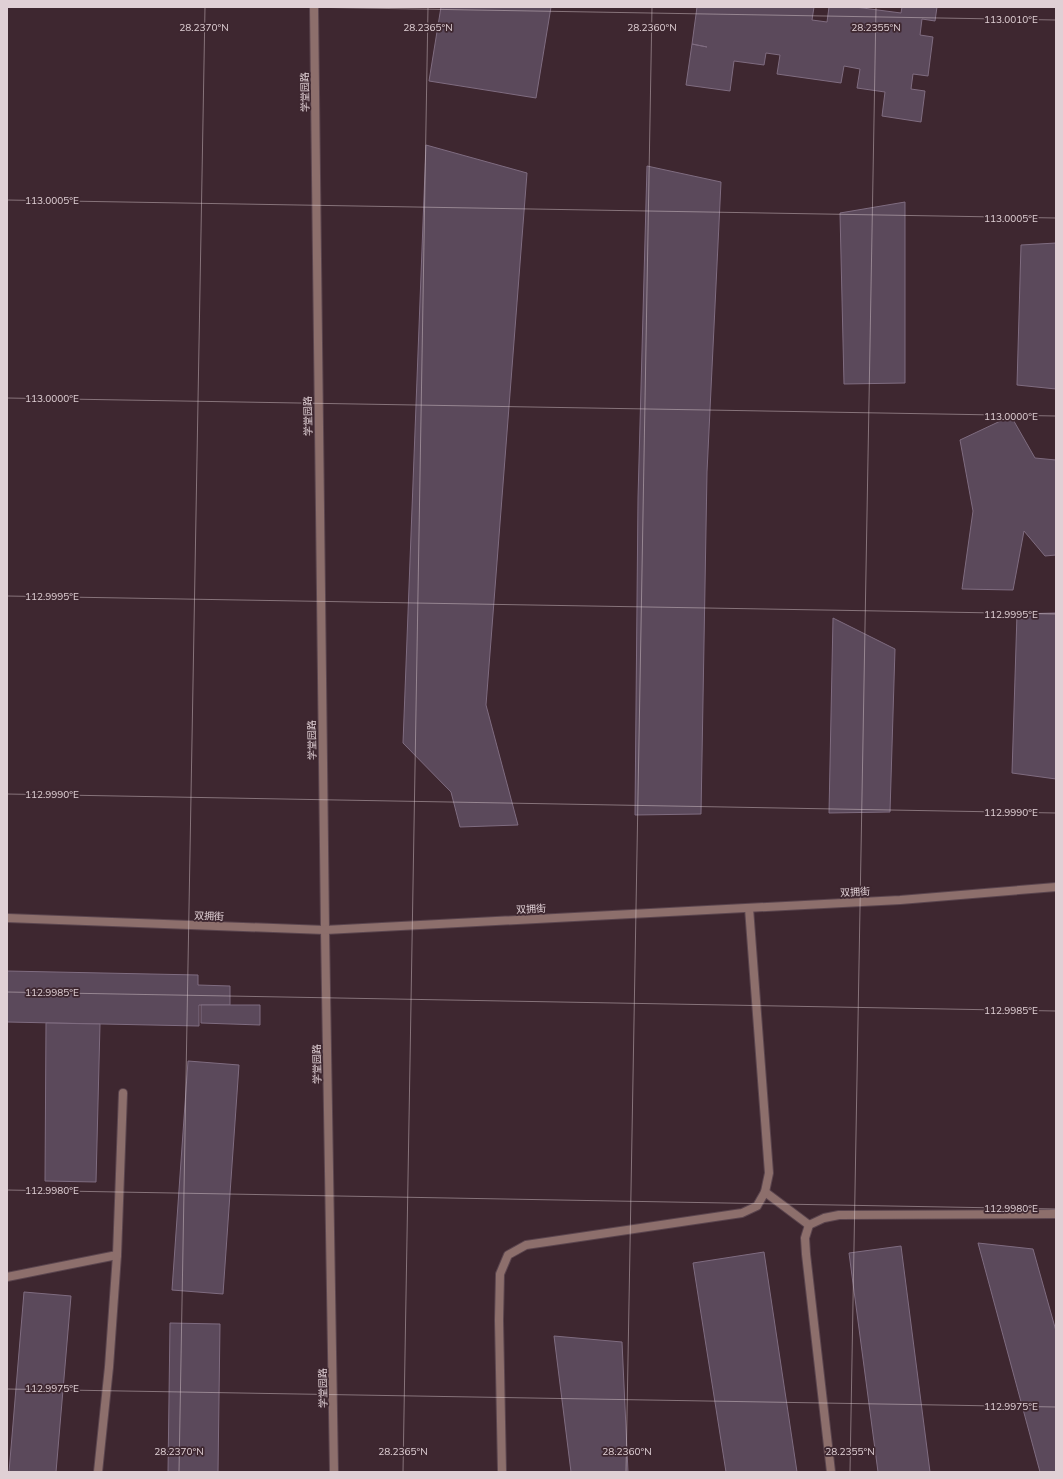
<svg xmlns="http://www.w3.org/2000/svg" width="1063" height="1479" viewBox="0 0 1063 1479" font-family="Mulish,'Noto Sans SC',sans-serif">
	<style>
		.building { fill: #5b495b; stroke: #7f6c80 }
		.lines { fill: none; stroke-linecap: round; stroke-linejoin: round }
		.minor-casing { stroke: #5b454e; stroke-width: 10 }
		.tertiary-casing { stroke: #5b454e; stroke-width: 10 }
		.minor { stroke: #8d6f6c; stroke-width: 8 }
		.tertiary { stroke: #8d6f6c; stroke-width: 8 }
		.ticks { fill: none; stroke: #e0d0d5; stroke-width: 1; stroke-opacity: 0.45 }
		.labels { text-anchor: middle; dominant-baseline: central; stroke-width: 3.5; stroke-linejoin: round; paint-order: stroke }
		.street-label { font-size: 10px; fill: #e0d0d5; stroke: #3e2730 }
		.ticks-label { font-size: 10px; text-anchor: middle; fill: #e0d0d5; stroke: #3e2730; stroke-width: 3.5; stroke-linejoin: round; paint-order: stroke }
	</style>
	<rect width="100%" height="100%" fill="#3e2730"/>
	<!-- building -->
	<g class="building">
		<path d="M 441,7 L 551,7 L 536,98 L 429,81 Z"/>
		<path d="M 697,7 L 814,7 L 812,20 L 827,22 L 829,7 L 855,7 L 901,13 L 902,7 L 937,7 L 935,21 L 922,19 L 920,35 L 933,37 L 928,76 L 913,74 L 911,89 L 925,91 L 921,122 L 882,116 L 885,92 L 857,88 L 860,69 L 844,66 L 841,83 L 777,74 L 780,55 L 766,53 L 764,65 L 734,61 L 730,91 L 686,85 L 692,44 L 707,47 L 692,44 Z"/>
		<path d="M 426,145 L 527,173 L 486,705 L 518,825 L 460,827 L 451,792 L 403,743 Z"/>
		<path d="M 647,166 L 721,182 L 707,472 L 701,814 L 635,815 L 638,498 Z"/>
		<path d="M 905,202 L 905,383 L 844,384 L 840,213 Z"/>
		<path d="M 1056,243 L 1056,389 L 1017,385 L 1021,245 Z"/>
		<path d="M 1011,416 L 1035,458 L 1056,460 L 1056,555 L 1045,556 L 1024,531 L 1013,590 L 962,589 L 973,511 L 960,440 Z"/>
		<path d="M 1056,613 L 1056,779 L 1012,773 L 1017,614 Z"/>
		<path d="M 833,618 L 895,649 L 890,812 L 829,813 Z"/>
		<path d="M 7,971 L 198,975 L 198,985 L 230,986 L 230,1005 L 199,1005 L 199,1026 L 7,1022 Z"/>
		<path d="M 201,1005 L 260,1005 L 260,1025 L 201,1023 Z"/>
		<path d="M 46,1023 L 100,1024 L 96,1182 L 45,1181 Z"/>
		<path d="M 188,1061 L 239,1065 L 223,1294 L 172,1290 Z"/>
		<path d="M 978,1243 L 1033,1249 L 1056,1331 L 1056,1472 L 1040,1472 Z"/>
		<path d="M 901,1246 L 930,1472 L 878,1472 L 849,1253 Z"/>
		<path d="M 764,1252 L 797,1472 L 726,1472 L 693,1263 Z"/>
		<path d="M 24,1292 L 71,1296 L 56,1472 L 9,1472 Z"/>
		<path d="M 170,1323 L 220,1324 L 218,1472 L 168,1472 Z"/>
		<path d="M 554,1336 L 622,1342 L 628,1472 L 571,1472 Z"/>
	</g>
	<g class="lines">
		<!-- minor casing -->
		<g class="minor-casing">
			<g id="minor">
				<path d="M 325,930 L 334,1472"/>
				<path d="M 765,1192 L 809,1225"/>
				<path d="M 7,1277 L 117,1255"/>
				<path d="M 98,1472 L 109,1367 L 117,1255 L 123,1093"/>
				<path d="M 502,1472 L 499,1320 L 500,1274 L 508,1255 L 526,1245 L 742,1213 L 757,1206 L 765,1192 L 769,1173 L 749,908"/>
				<path d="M 831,1472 L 806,1254 L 805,1238 L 809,1225 L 824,1218 L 839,1215 L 1056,1214"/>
			</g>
		</g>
		<!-- tertiary casing -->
		<g class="tertiary-casing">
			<g id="tertiary">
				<path d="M 314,7 L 325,930"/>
				<path d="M 7,918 L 325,930 L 900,900 L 1056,887"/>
			</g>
		</g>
		<!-- minor -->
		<use href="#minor" class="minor"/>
		<!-- tertiary -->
		<use href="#tertiary" class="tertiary"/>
	</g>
	<!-- ticks -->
	<path class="ticks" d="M 301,7 L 1056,20M 7,200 L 1056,218M 7,398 L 1056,416M 7,596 L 1056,614M 7,794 L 1056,813M 7,992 L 1056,1011M 7,1190 L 1056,1209M 7,1389 L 1056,1407M 179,1472 L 205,7M 403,1472 L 428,7M 626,1472 L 652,7M 850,1472 L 876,7"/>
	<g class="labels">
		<!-- street labels -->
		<g class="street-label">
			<text transform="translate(305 92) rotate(-91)">学堂园路</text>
			<text transform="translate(308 416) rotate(-91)">学堂园路</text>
			<text transform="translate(312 740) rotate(-91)">学堂园路</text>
			<text transform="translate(855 892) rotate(-3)">双拥街</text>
			<text transform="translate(531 909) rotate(-3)">双拥街</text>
			<text transform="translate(209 916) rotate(2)">双拥街</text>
			<text transform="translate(317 1064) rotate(-91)">学堂园路</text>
			<text transform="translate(323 1388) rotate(-91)">学堂园路</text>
		</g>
	</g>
	<g class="ticks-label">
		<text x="1011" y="23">113.0010°E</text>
		<text x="204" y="31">28.2370°N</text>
		<text x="428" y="31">28.2365°N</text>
		<text x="652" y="31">28.2360°N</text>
		<text x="876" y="31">28.2355°N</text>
		<text x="52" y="204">113.0005°E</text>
		<text x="1011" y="222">113.0005°E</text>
		<text x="52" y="402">113.0000°E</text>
		<text x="1011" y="420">113.0000°E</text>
		<text x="52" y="600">112.9995°E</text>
		<text x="1011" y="618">112.9995°E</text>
		<text x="52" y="798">112.9990°E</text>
		<text x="1011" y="816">112.9990°E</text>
		<text x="52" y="996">112.9985°E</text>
		<text x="1011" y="1014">112.9985°E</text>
		<text x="52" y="1194">112.9980°E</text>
		<text x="1011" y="1212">112.9980°E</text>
		<text x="52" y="1392">112.9975°E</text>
		<text x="1011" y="1410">112.9975°E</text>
		<text x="179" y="1455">28.2370°N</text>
		<text x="403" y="1455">28.2365°N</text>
		<text x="627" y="1455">28.2360°N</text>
		<text x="850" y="1455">28.2355°N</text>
	</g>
	<!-- border -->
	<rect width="1063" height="1479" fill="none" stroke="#e0d0d5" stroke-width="16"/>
</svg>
